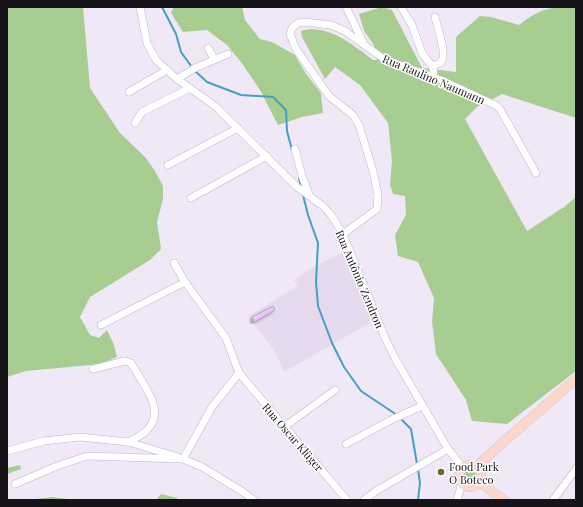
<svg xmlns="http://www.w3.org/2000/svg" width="583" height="507" viewBox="0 0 583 507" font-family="'Playfair Display',serif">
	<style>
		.built { fill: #e6daee }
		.green { fill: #a7cd91 }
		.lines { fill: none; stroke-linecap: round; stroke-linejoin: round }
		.stream { stroke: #42a2c0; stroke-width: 2 }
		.building { fill: #eac5f7; stroke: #afa6b2; filter: url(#shadow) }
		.minor-casing { stroke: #bdb6c2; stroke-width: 8 }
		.major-casing { stroke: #cccbcc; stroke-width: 10 }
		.minor { stroke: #fff; stroke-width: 7 }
		.major { stroke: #fbd7cd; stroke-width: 9 }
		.poi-dot { fill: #6f6532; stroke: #fff; stroke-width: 1.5 }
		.labels { text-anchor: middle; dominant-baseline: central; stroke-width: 3; stroke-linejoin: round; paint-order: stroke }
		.street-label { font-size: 11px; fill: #171419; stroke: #fff }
		.poi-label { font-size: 11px; fill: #171419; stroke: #fff; text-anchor: start }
	</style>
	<defs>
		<filter id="shadow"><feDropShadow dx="-2.5" dy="2.5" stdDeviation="1" flood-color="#0004"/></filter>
	</defs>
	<rect width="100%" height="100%" fill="#f0e8f6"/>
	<!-- built -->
	<path class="built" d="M 345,251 L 373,321 L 284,372 L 275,352 L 248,316 L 298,286 L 294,280 L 312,268 Z"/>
	<!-- green -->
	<g class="green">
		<path d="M 7,7 L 83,7 L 90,88 L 120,133 L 145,157 L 155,171 L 163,186 L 163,199 L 157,222 L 161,249 L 150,260 L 90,297 L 80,317 L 90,335 L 99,338 L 107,330 L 114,345 L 117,357 L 101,364 L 26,371 L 7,377 Z"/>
		<path d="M 174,7 L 242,7 L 245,20 L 260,39 L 272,42 L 295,55 L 306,74 L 321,93 L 323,113 L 302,117 L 278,125 L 260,90 L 241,62 L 227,45 L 207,30 L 183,32 L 171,13 Z"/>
		<path d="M 382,7 L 392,10 L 422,68 L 456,72 L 456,37 L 480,16 L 491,17 L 519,25 C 541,8 549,7 576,7 L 576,118 L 502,94 L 477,107 L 465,119 L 527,231 L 564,207 L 576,197 L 576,371 L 507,424 L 472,421 L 466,400 L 436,354 L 432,321 L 434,298 L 418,262 L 398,256 L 395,235 L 406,215 L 405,196 L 393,194 L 390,185 L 392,161 L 388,123 L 360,85 L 335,67 L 325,79 L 302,37 L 301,31 C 327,23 353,45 373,60 L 377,60 L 374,45 L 364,31 L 359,14 Z"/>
		<path d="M 20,465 L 21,469 L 7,474 L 7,468 Z"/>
		<circle cx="470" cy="476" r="7"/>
		<path d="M 161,494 L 177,498 L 177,500 L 156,500 Z"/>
		<path d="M 52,497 L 75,500 L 27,500 Z"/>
	</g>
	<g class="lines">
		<!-- stream -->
		<g class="stream">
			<path d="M 162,7 L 176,34 L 181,52 L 194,70 L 207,82 L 241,95 L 273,97 L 286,110 L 287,131 L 292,150"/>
			<path d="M 299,178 L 301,187"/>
			<path d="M 303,195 L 308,215 L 318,243 L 316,282 L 318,306 L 332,343 L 344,367 L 361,391 L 397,415"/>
			<path d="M 400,418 L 411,429 L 417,464"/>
			<path d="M 418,500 L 420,483 L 418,469"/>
		</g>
	</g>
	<!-- building -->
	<path class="building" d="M 273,306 L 275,310 L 254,322 L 252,317 Z"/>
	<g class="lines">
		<!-- minor casing -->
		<g class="minor-casing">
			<g id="minor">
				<path d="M 140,7 L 147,43 L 156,60 L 177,79 L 215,106 L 297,187 L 323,206 L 332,216 L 343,234 L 386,340 L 396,360 L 448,449 L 463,468"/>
				<path d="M 346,7 L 364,44"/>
				<path d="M 401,7 L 412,25 L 422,53 L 432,66 L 434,72 L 431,76"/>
				<path d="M 208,48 L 214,59"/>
				<path d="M 432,66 C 435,65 439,64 441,62 C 448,56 437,26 435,17"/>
				<path d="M 177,79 L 195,68 L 228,54"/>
				<path d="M 129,92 L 167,70"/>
				<path d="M 135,123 L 142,112 L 190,88"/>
				<path d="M 295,149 L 302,176 L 309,194"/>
				<path d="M 168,165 L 238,128"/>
				<path d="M 191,198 L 267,156"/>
				<path d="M 343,234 L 377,209 L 378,195 L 373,171 L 359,125 L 353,115 L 329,96 L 296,49 L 290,34 L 292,28 L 298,23 L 304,22 L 331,25 L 345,31 L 384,59 L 441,80 L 497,106 L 500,109 L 536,173"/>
				<path d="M 174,263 L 185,282 L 226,338 L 239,373 L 347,500"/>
				<path d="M 101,325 L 185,282"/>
				<path d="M 93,369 L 125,361 L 131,363 C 149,394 175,422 128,442"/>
				<path d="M 284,427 L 335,390"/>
				<path d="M 346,444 L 393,419 L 422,406"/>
				<path d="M 7,451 L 44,441 L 80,437 L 128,442 L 178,457"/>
				<path d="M 183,459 L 212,407 L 239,373"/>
				<path d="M 15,484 L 57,466 L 87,456 L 183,459 L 202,467 L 243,492 L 254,500"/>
				<path d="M 364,500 L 376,491 L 448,449"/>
				<path d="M 457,500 L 462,483"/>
				<path d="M 553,500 L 576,469"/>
			</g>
		</g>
		<!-- major casing -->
		<g class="major-casing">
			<g id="major">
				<circle cx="470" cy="476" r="11"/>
				<path d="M 476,467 L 499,446 L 576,379"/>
				<path d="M 479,482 L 504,500"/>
			</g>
		</g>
		<!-- minor -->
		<use href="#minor" class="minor"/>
		<!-- major -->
		<use href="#major" class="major"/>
	</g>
	<!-- markers -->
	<circle class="poi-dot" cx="441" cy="472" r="4"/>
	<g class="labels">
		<!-- street labels -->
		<g class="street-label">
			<text transform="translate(434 79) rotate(23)">Rua Raulino Naumann</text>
			<text transform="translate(360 279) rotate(67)">Rua Antônio Zendron</text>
			<text transform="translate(293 437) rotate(49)">Rua Oscar Klüger</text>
		</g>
		<!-- poi labels -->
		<g class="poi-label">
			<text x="449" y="466">Food Park<tspan x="449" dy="13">O Boteco</tspan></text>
		</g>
	</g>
	<!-- border -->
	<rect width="583" height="507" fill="none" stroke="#171419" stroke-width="16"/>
</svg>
